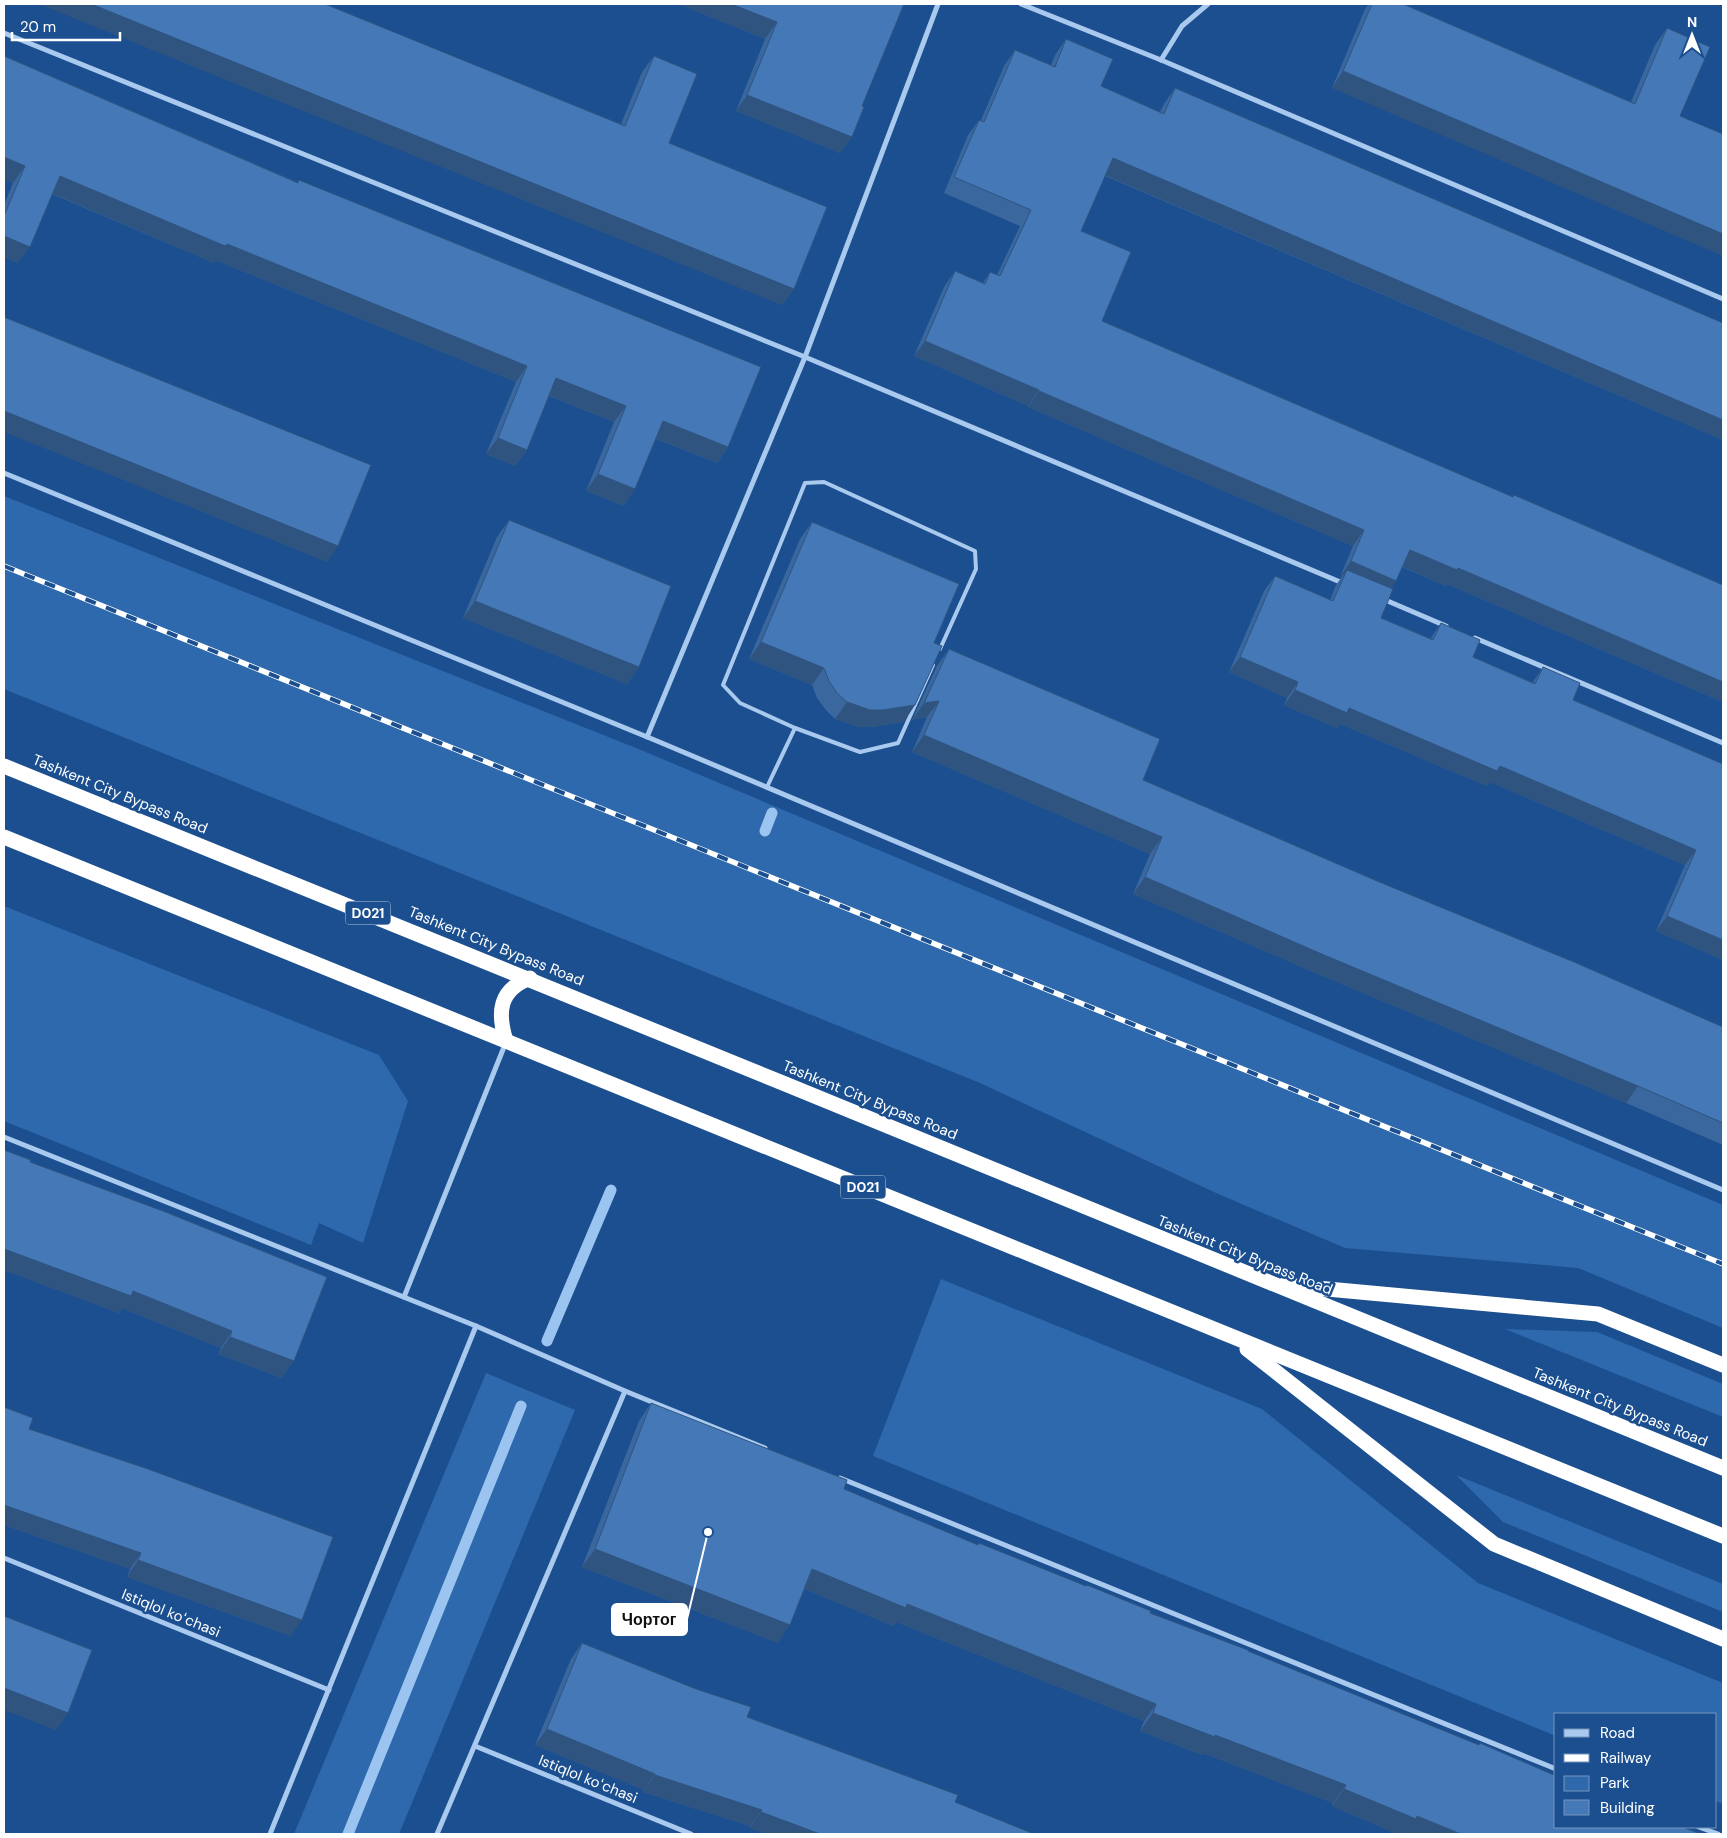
<svg xmlns="http://www.w3.org/2000/svg" width="1727" height="1838" viewBox="0 0 1727 1838" font-family="'DM Sans',sans-serif">
	<style>
		.green { fill: #2e69ad }
		.lines { fill: none; stroke-linecap: round; stroke-linejoin: round }
		.stream { stroke: #9cc4f0; stroke-width: 11 }
		.lane { stroke: #a9c9ee; stroke-width: 4 }
		.street { stroke: #a9c9ee; stroke-width: 5 }
		.highway { stroke: #fff; stroke-width: 15 }
		.rail-casing { stroke: #fff; stroke-width: 5.5 }
		.rail { stroke: #1b4f8f; stroke-width: 4; stroke-dasharray: 11; stroke-linecap: butt }
		.wall { fill: #3a679d }
		.shaded-wall { fill: #305480 }
		.building { fill: #4478b7; stroke: #305480 }
		.labels { text-anchor: middle; dominant-baseline: central; stroke-width: 5; stroke-linejoin: round; paint-order: stroke }
		.shield { fill: #1b4f8f; stroke: #bbcadd; stroke-width: 1 }
		.shield-label { font-size: 14px; font-weight: bold; fill: #fff }
		.street-label { font-size: 15px; fill: #fff; stroke: #1b4f8f }
		.leader { fill: none; stroke: #fff; stroke-width: 2 }
		.callout-dot { fill: #fff; stroke: #1b4f8f; stroke-width: 2 }
		.callout { fill: #fff; stroke: #fff; stroke-width: 2 }
		.callout-label { font-size: 16px; text-anchor: middle; font-weight: bold; fill: #111 }
	</style>
	<rect width="100%" height="100%" fill="#1b4f8f"/>
	<!-- green -->
	<g class="green">
		<path d="M 4,496 L 641,750 L 1723,1205 L 1723,1328 L 1578,1268 L 1345,1248 L 1216,1193 L 980,1083 L 4,689 Z"/>
		<path d="M 4,906 L 379,1055 L 408,1101 L 363,1243 L 319,1223 L 311,1245 L 4,1121 Z"/>
		<path d="M 941,1279 L 1262,1409 L 1478,1583 L 1723,1683 L 1723,1804 L 1716,1801 L 1716,1714 L 1556,1714 L 1556,1736 L 873,1456 Z"/>
		<path d="M 1505,1329 L 1597,1332 L 1723,1384 L 1723,1417 Z"/>
		<path d="M 486,1373 L 575,1410 L 399,1834 L 294,1834 Z"/>
		<path d="M 1456,1475 L 1723,1584 L 1723,1612 L 1503,1522 Z"/>
	</g>
	<g class="lines">
		<!-- stream -->
		<g class="stream">
			<path d="M 765,831 L 772,813"/>
			<path d="M 547,1341 L 611,1190"/>
			<path d="M 348,1834 L 521,1406"/>
		</g>
		<!-- lane -->
		<g class="lane">
			<path d="M 795,728 L 860,752 L 898,743 L 933,665"/>
			<path d="M 767,787 L 795,728 L 740,703 L 723,685 L 805,483 L 824,482 L 975,551 L 976,569 L 940,649"/>
		</g>
		<!-- street -->
		<g class="street">
			<path d="M 1021,4 L 1161,60 L 1723,299"/>
			<path d="M 4,33 L 805,357 L 1345,584"/>
			<path d="M 1161,60 L 1182,26 L 1208,4"/>
			<path d="M 4,473 L 657,741 L 1723,1190"/>
			<path d="M 1383,599 L 1446,626"/>
			<path d="M 1475,638 L 1723,743"/>
			<path d="M 647,737 L 805,357 L 938,4"/>
			<path d="M 4,1137 L 476,1326 L 625,1391 L 765,1448"/>
			<path d="M 404,1297 L 506,1042"/>
			<path d="M 840,1478 L 1556,1769"/>
			<path d="M 4,1558 L 329,1690"/>
			<path d="M 475,1746 L 691,1834"/>
			<path d="M 1699,1827 L 1718,1834"/>
			<path d="M 270,1834 L 476,1326"/>
			<path d="M 437,1834 L 625,1391"/>
		</g>
		<!-- highway -->
		<g class="highway">
			<path d="M 4,766 C 578,997 1150,1235 1723,1468"/>
			<path d="M 4,837 L 1723,1536"/>
			<path d="M 506,1041 C 497,1012 499,990 530,978"/>
			<path d="M 1284,1285 L 1598,1314 L 1723,1365"/>
			<path d="M 1247,1349 L 1494,1544 L 1723,1639"/>
		</g>
		<!-- rail casing -->
		<g class="rail-casing">
			<path id="rail" d="M 4,566 L 1723,1264"/>
		</g>
		<!-- rail -->
		<use href="#rail" class="rail"/>
	</g>
	<!-- wall -->
	<g class="wall">
		<path d="M 679,4 L 904,4 L 862,106 L 840,153 L 736,111 L 765,39 Z"/>
		<path d="M 1369,4 L 1403,4 L 1631,102 L 1655,45 L 1667,28 L 1680,116 L 1332,88 L 1365,9 Z"/>
		<path d="M 1066,39 L 1101,86 L 1160,112 L 1164,104 L 1175,88 L 1723,323 L 1723,440 L 1105,176 L 1081,231 L 1102,321 L 1512,497 L 1723,585 L 1723,702 L 1447,584 L 1446,586 L 1402,567 L 1391,589 L 1381,618 L 1430,639 L 1441,623 L 1473,657 L 1532,683 L 1543,667 L 1573,700 L 1723,764 L 1723,960 L 1656,931 L 1685,865 L 1490,782 L 1487,786 L 1340,724 L 1337,728 L 1284,705 L 1287,698 L 1229,672 L 1264,591 L 1275,576 L 1330,600 L 1336,585 L 1341,578 L 1340,577 L 1353,546 L 1028,407 L 1028,406 L 914,356 L 944,287 L 955,271 L 983,283 L 990,272 L 997,275 L 1020,226 L 944,193 L 968,135 L 979,120 L 981,120 L 1004,66 L 1015,50 L 1051,65 L 1055,55 Z"/>
		<path d="M 4,56 L 297,182 L 299,180 L 728,447 L 717,463 L 656,439 L 624,506 L 586,491 L 614,422 L 549,396 L 527,450 L 515,466 L 486,454 L 516,382 L 215,260 L 214,263 L 52,194 L 18,263 L 4,257 L 4,205 L 13,183 L 4,179 Z"/>
		<path d="M 654,56 L 669,143 L 794,289 L 782,305 L 621,124 L 642,72 Z"/>
		<path d="M 509,520 L 639,667 L 627,684 L 463,618 L 497,537 Z"/>
		<path d="M 812,522 L 934,643 L 904,722 L 871,727 L 859,727 L 835,719 L 825,709 L 817,698 L 812,685 L 749,659 L 800,539 Z"/>
		<path d="M 949,649 L 1143,780 L 1377,881 L 1723,1027 L 1723,1145 L 1626,1103 L 1313,972 L 1133,894 L 1150,854 L 912,752 L 927,717 L 912,720 L 937,666 Z"/>
		<path d="M 4,1150 L 30,1162 L 163,1211 L 282,1378 L 218,1354 L 221,1348 L 122,1308 L 119,1313 L 4,1270 Z"/>
		<path d="M 651,1403 L 844,1489 L 977,1545 L 979,1543 L 1150,1613 L 1248,1651 L 1556,1827 L 1701,1834 L 1397,1834 L 1332,1806 L 1333,1803 L 1203,1753 L 1202,1755 L 1140,1731 L 1144,1721 L 896,1622 L 893,1626 L 805,1589 L 778,1643 L 582,1567 L 639,1421 Z"/>
		<path d="M 4,1407 L 29,1429 L 291,1636 L 127,1577 L 130,1569 L 4,1525 Z"/>
		<path d="M 582,1643 L 747,1717 L 958,1795 L 749,1828 L 750,1826 L 643,1792 L 644,1790 L 535,1745 L 571,1659 Z"/>
	</g>
	<!-- shaded-wall -->
	<g class="shaded-wall">
		<path d="M 39,4 L 91,4 L 794,289 L 782,305 Z"/>
		<path d="M 679,4 L 731,4 L 777,22 L 765,39 Z"/>
		<path d="M 1343,71 L 1723,234 L 1723,256 L 1332,88 Z"/>
		<path d="M 747,95 L 852,137 L 840,153 L 736,111 Z"/>
		<path d="M 4,157 L 25,166 L 13,183 L 4,179 Z"/>
		<path d="M 1113,158 L 1723,420 L 1723,440 L 1102,174 Z"/>
		<path d="M 60,176 L 227,244 L 527,366 L 516,382 L 215,260 L 214,263 L 49,192 Z"/>
		<path d="M 4,236 L 30,247 L 18,263 L 4,257 Z"/>
		<path d="M 925,341 L 1039,390 L 1028,406 L 914,356 Z"/>
		<path d="M 556,378 L 626,406 L 614,422 L 545,394 Z"/>
		<path d="M 1039,391 L 1364,530 L 1353,546 L 1028,407 Z"/>
		<path d="M 4,411 L 338,546 L 327,562 L 4,432 Z"/>
		<path d="M 663,421 L 728,447 L 717,463 L 652,437 Z"/>
		<path d="M 498,438 L 527,450 L 515,466 L 486,454 Z"/>
		<path d="M 598,474 L 635,489 L 624,506 L 586,491 Z"/>
		<path d="M 1410,550 L 1458,568 L 1723,682 L 1723,702 L 1447,584 L 1446,586 L 1399,565 Z"/>
		<path d="M 1351,561 L 1396,581 L 1386,596 L 1347,570 L 1341,578 L 1340,577 Z"/>
		<path d="M 475,601 L 639,667 L 627,684 L 463,618 Z"/>
		<path d="M 761,642 L 824,668 L 812,685 L 749,659 Z"/>
		<path d="M 1240,657 L 1298,682 L 1287,698 L 1229,672 Z"/>
		<path d="M 1295,690 L 1349,708 L 1500,766 L 1696,850 L 1685,865 L 1490,782 L 1487,786 L 1340,724 L 1337,728 L 1284,705 Z"/>
		<path d="M 939,701 L 927,717 L 912,720 L 924,703 Z"/>
		<path d="M 847,702 L 915,705 L 904,722 L 871,727 L 859,727 L 835,719 Z"/>
		<path d="M 924,735 L 1162,837 L 1150,854 L 912,752 Z"/>
		<path d="M 1145,877 L 1638,1086 L 1626,1103 L 1313,972 L 1133,894 Z"/>
		<path d="M 1667,916 L 1723,940 L 1723,960 L 1656,931 Z"/>
		<path d="M 4,1249 L 133,1291 L 232,1331 L 221,1348 L 122,1308 L 119,1313 L 4,1270 Z"/>
		<path d="M 230,1337 L 294,1361 L 282,1378 L 218,1354 Z"/>
		<path d="M 4,1505 L 141,1553 L 130,1569 L 4,1525 Z"/>
		<path d="M 595,1549 L 790,1625 L 778,1643 L 582,1567 Z"/>
		<path d="M 138,1560 L 302,1620 L 291,1636 L 127,1577 Z"/>
		<path d="M 812,1569 L 907,1604 L 1156,1704 L 1144,1721 L 896,1622 L 893,1626 L 800,1587 Z"/>
		<path d="M 4,1688 L 68,1713 L 56,1730 L 4,1710 Z"/>
		<path d="M 1153,1713 L 1215,1735 L 1346,1785 L 1333,1803 L 1203,1753 L 1202,1755 L 1140,1731 Z"/>
		<path d="M 547,1729 L 655,1774 L 644,1790 L 535,1745 Z"/>
		<path d="M 655,1775 L 762,1810 L 750,1826 L 643,1792 Z"/>
		<path d="M 1344,1789 L 1417,1816 L 1461,1834 L 1397,1834 L 1332,1806 Z"/>
		<path d="M 761,1812 L 820,1834 L 766,1834 L 749,1828 Z"/>
	</g>
	<!-- building -->
	<g class="building">
		<path d="M 91,4 L 325,4 L 625,126 L 654,56 L 697,74 L 669,143 L 827,207 L 794,289 Z"/>
		<path d="M 731,4 L 904,4 L 862,106 L 864,107 L 852,137 L 747,95 L 777,22 Z"/>
		<path d="M 1372,4 L 1403,4 L 1635,104 L 1667,28 L 1710,47 L 1680,116 L 1723,134 L 1723,234 L 1343,71 Z"/>
		<path d="M 1066,39 L 1113,59 L 1101,86 L 1164,114 L 1175,88 L 1723,323 L 1723,420 L 1113,158 L 1081,231 L 1131,252 L 1102,321 L 1513,497 L 1514,495 L 1723,585 L 1723,682 L 1458,568 L 1457,570 L 1410,550 L 1396,581 L 1351,561 L 1364,530 L 1039,391 L 1039,390 L 925,341 L 955,271 L 985,284 L 990,272 L 1000,276 L 1031,210 L 954,177 L 979,120 L 984,122 L 1015,50 L 1055,67 Z"/>
		<path d="M 4,56 L 298,183 L 299,180 L 761,367 L 728,447 L 663,421 L 635,489 L 598,474 L 626,406 L 556,378 L 527,450 L 498,438 L 527,366 L 227,244 L 225,246 L 60,176 L 30,247 L 4,236 L 4,216 L 25,166 L 4,157 Z"/>
		<path d="M 4,317 L 371,465 L 338,546 L 4,411 Z"/>
		<path d="M 509,520 L 671,586 L 639,667 L 475,601 Z"/>
		<path d="M 812,522 L 959,584 L 934,643 L 942,646 L 915,705 L 883,710 L 870,710 L 847,702 L 837,693 L 829,681 L 824,668 L 761,642 Z"/>
		<path d="M 1347,570 L 1393,589 L 1381,618 L 1433,640 L 1441,623 L 1480,640 L 1473,657 L 1535,684 L 1543,667 L 1580,683 L 1573,700 L 1723,764 L 1723,940 L 1667,916 L 1696,850 L 1500,766 L 1497,771 L 1349,708 L 1347,713 L 1295,690 L 1298,682 L 1240,657 L 1275,576 L 1333,601 Z"/>
		<path d="M 949,649 L 1160,739 L 1143,780 L 1377,881 L 1574,962 L 1723,1027 L 1723,1123 L 1638,1086 L 1324,955 L 1145,877 L 1162,837 L 924,735 L 939,701 L 924,703 Z"/>
		<path d="M 4,1150 L 31,1160 L 30,1162 L 163,1211 L 327,1277 L 294,1361 L 230,1337 L 232,1331 L 133,1291 L 131,1296 L 4,1249 Z"/>
		<path d="M 651,1403 L 847,1480 L 844,1489 L 978,1545 L 979,1543 L 1086,1586 L 1087,1585 L 1151,1611 L 1150,1613 L 1248,1650 L 1248,1651 L 1479,1745 L 1480,1743 L 1556,1776 L 1556,1827 L 1682,1827 L 1701,1834 L 1461,1834 L 1417,1816 L 1416,1819 L 1344,1789 L 1346,1785 L 1215,1735 L 1215,1737 L 1153,1713 L 1156,1704 L 907,1604 L 906,1608 L 812,1569 L 790,1625 L 595,1549 Z"/>
		<path d="M 4,1407 L 33,1418 L 29,1429 L 148,1469 L 333,1537 L 302,1620 L 138,1560 L 141,1553 L 4,1505 Z"/>
		<path d="M 4,1616 L 92,1650 L 68,1713 L 4,1688 Z"/>
		<path d="M 582,1643 L 696,1689 L 751,1707 L 747,1717 L 958,1795 L 955,1802 L 1034,1834 L 820,1834 L 761,1812 L 762,1810 L 655,1775 L 655,1774 L 547,1729 Z"/>
	</g>
	<g class="labels">
		<!-- shield labels -->
		<g class="shield">
			<rect x="345.5" y="901.5" width="45" height="23" rx="4"/>
			<rect x="840.5" y="1175.5" width="45" height="23" rx="4"/>
		</g>
		<g class="shield-label">
			<text x="368" y="913">D021</text>
			<text x="863" y="1187">D021</text>
		</g>
		<!-- street labels -->
		<g class="street-label">
			<text transform="translate(120 794) rotate(22)">Tashkent City Bypass Road</text>
			<text transform="translate(496 946) rotate(22)">Tashkent City Bypass Road</text>
			<text transform="translate(870 1100) rotate(22)">Tashkent City Bypass Road</text>
			<text transform="translate(1245 1255) rotate(22)">Tashkent City Bypass Road</text>
			<text transform="translate(1620 1407) rotate(22)">Tashkent City Bypass Road</text>
			<text transform="translate(171 1613) rotate(22)">Istiqlol koʻchasi</text>
			<text transform="translate(588 1779) rotate(22)">Istiqlol koʻchasi</text>
		</g>
	</g>
	<!-- callouts -->
	<path class="leader" d="M708 1532L687 1619"/>
	<circle class="callout-dot" cx="708" cy="1532" r="5"/>
	<rect class="callout" x="612" y="1604" width="75" height="31" rx="5"/>
	<g class="callout-label">
		<text x="649" y="1625">Чортог</text>
	</g>
	<!-- border -->
	<rect width="1727" height="1838" fill="none" stroke="#ffffff" stroke-width="10"/>
	<!-- legend -->
	<rect x="1554" y="1713" width="162" height="115" fill="#1b4f8f" stroke="#7695bc"/>
	<rect x="1564" y="1729" width="25" height="8" fill="#a9c9ee" stroke="#7695bc"/>
	<text x="1600" y="1738" font-size="15" fill="#ffffff">Road</text>
	<rect x="1564" y="1754" width="25" height="8" fill="#ffffff" stroke="#7695bc"/>
	<text x="1600" y="1763" font-size="15" fill="#ffffff">Railway</text>
	<rect x="1564" y="1776" width="25" height="15" fill="#2e69ad" stroke="#7695bc"/>
	<text x="1600" y="1788" font-size="15" fill="#ffffff">Park</text>
	<rect x="1564" y="1800" width="25" height="15" fill="#4478b7" stroke="#7695bc"/>
	<text x="1600" y="1813" font-size="15" fill="#ffffff">Building</text>
	<!-- north arrow -->
	<g transform="translate(1692 35)" stroke="#1b4f8f" stroke-width="4" paint-order="stroke">
	<path d="M0-4L9 19L0 12L-9 19Z" fill="#ffffff"/>
	<text y="-8" font-size="14" font-weight="bold" text-anchor="middle" fill="#ffffff">N</text>
	</g>
	<!-- scale -->
	<path d="M12 32v8h108v-8" fill="none" stroke="#ffffff" stroke-width="2.5"/>
	<text x="20" y="32" font-size="15" fill="#ffffff" stroke="#1b4f8f" stroke-width="4" paint-order="stroke">20 m</text>
</svg>
